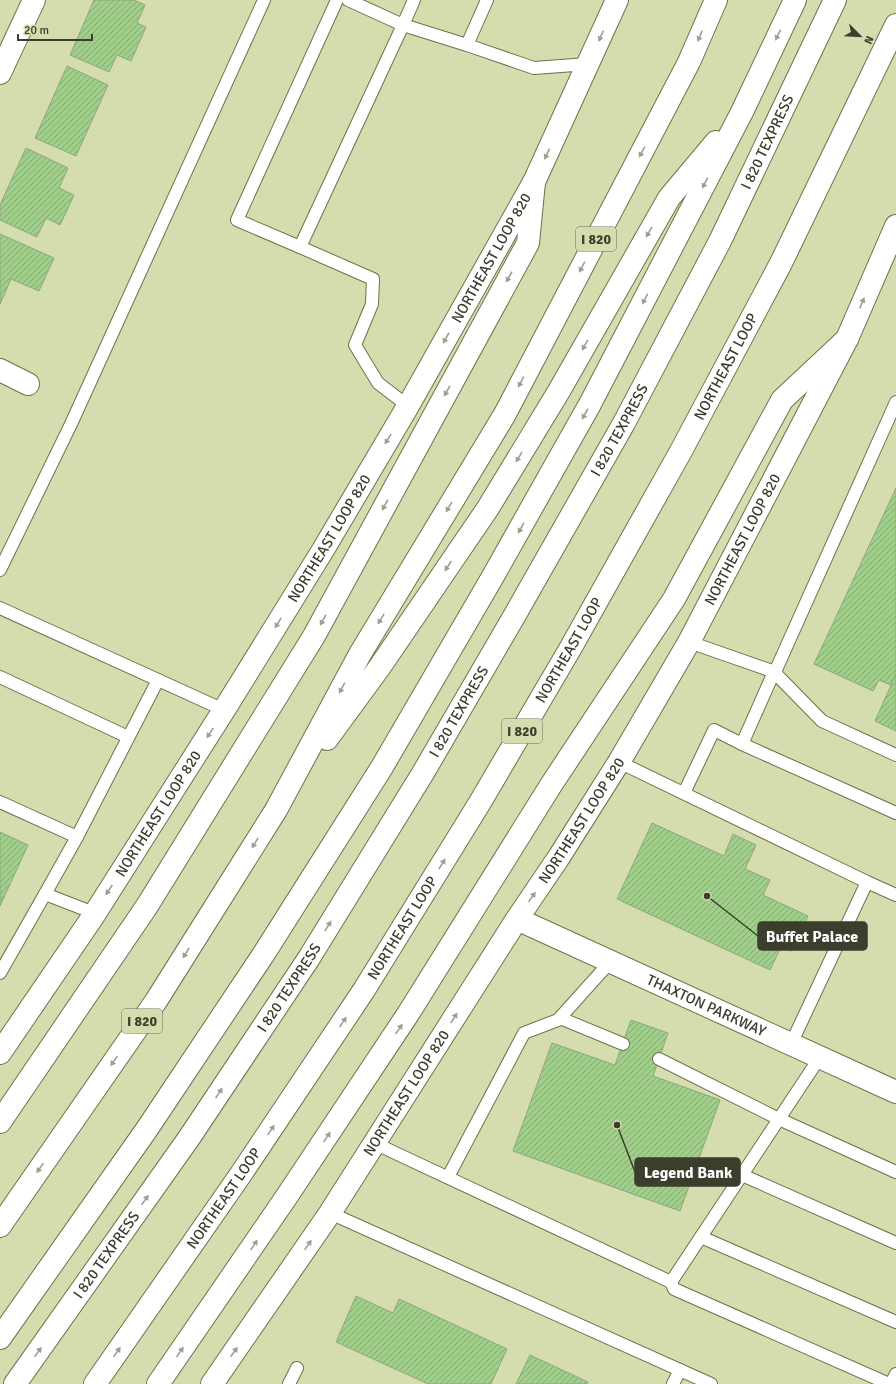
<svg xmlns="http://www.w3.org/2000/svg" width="896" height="1384" viewBox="0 0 896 1384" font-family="Signika,sans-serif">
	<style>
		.building { fill: url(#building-hatch); stroke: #8da781 }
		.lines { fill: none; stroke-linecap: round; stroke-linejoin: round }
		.service-casing { stroke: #6c734a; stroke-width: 14 }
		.minor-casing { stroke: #6c734a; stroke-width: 24 }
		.secondary-casing { stroke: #6c734a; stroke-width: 24 }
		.motorway-casing { stroke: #6c734a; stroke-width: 24 }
		.service { stroke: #fff; stroke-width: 12 }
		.minor { stroke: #fff; stroke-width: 22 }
		.secondary { stroke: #fff; stroke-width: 22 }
		.motorway { stroke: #fff; stroke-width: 22 }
		.oneway { fill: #9d9e96 }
		.labels { text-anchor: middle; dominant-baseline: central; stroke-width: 4; stroke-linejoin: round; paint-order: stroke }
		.shield { fill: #d5ddaf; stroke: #696e53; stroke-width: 1 }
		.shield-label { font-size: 14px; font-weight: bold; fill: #3b3e2c }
		.street-label { font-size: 15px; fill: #3b3e2c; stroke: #d5ddaf }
		.leader { fill: none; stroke: #3b3e2c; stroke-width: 1.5 }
		.callout-dot { fill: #3b3e2c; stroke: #d5ddaf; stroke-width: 1.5 }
		.callout { fill: #3b3e2c; stroke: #3b3e2c; stroke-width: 1.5 }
		.callout-label { font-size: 16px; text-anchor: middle; font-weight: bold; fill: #fff }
	</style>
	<defs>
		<pattern id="building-hatch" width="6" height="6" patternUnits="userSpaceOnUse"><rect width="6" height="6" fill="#a1ce8b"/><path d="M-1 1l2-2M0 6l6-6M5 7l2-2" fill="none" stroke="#84a972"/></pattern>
	</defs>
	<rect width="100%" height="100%" fill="#d5ddaf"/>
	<!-- building -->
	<g class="building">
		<path d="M 94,0 L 134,0 L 145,5 L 137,23 L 146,27 L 131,61 L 117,55 L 109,72 L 70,55 Z"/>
		<path d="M 67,66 L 108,85 L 76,156 L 35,138 Z"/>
		<path d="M 26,148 L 68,168 L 59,188 L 74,195 L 60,225 L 46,218 L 37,237 L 0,220 L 0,205 Z"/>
		<path d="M 0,234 L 54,258 L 39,291 L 11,279 L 0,304 Z"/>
		<path d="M 896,488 L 896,674 L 891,685 L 879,680 L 873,691 L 814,664 Z"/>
		<path d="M 896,674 L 896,731 L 875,721 Z"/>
		<path d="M 652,823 L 724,856 L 733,834 L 756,845 L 745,869 L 770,880 L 763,895 L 808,916 L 792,951 L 781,947 L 770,970 L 617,899 Z"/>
		<path d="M 0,832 L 28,845 L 0,906 Z"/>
		<path d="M 631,1020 L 668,1033 L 653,1076 L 720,1100 L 680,1211 L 513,1151 L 552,1043 L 615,1065 Z"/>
		<path d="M 356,1296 L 393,1313 L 399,1299 L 507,1349 L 491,1384 L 428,1384 L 336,1342 Z"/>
		<path d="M 530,1355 L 588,1382 L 587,1384 L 516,1384 Z"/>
	</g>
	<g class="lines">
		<!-- service casing -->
		<g class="service-casing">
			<g id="service">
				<path d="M 348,0 L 403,25 L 300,247 L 373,279 L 372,304 L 355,345 L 378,383 L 408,406"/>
				<path d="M 414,0 L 403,25 L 467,45"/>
				<path d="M 487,0 L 467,45 L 534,68 L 588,64"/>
				<path d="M 300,247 L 237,220 L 337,0"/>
				<path d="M 0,570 L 71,424 L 264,0"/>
				<path d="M 0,608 L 224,710"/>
				<path d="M 689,642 L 775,672 L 896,402"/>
				<path d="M 0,677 L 128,737"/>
				<path d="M 896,755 L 822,721 L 774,672 L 742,744 L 896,813"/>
				<path d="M 619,762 L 867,882 L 791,1044"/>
				<path d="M 684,793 L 714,730 L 742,744"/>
				<path d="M 0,802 L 77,837 L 45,894"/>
				<path d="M 77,837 L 158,680"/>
				<path d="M 867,882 L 896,895"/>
				<path d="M 0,973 L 45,894 L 94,913"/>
				<path d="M 560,1018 L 623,1044"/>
				<path d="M 659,1059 L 779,1119 L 896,1172"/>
				<path d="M 374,1143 L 671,1282 L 820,1057"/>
				<path d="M 742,1175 L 896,1243"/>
				<path d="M 448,1177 L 524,1033 L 558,1020 L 611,961"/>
				<path d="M 330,1213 L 711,1384"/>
				<path d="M 701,1237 L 896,1322"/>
				<path d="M 671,1282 L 674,1289 L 889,1384"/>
				<path d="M 289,1384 L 297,1368"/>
				<path d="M 673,1384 L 680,1370"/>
				<path d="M 891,1384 L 896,1374"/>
			</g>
		</g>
		<!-- minor casing -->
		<g class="minor-casing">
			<g id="minor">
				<path d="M 0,73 L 34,0"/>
				<path d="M 0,370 L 28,384"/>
				<path id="s1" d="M 517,919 L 896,1092"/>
			</g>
		</g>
		<!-- secondary casing -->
		<g class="secondary-casing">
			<g id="secondary">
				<path id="s2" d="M 0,1053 L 92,918 L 224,710 L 323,550 L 408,406 L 534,182 L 617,0"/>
				<path id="s3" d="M 212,1384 L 330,1213 L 517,919 L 559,857 L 619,762 L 689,642 L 847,339 L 896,226"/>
			</g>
		</g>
		<!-- motorway casing -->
		<g class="motorway-casing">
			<g id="motorway">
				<path d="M 327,739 L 379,668 L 488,508 L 559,391 L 669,198 L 716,142"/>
				<path d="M 0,1122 L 147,906 L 314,636 L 528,243 L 534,182"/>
				<path d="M 0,1226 L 156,1001 L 276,810 L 360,654 L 505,414 L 689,62 L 716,0"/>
				<path d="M 0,1338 L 147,1129 L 263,955 L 382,767 L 492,578 L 590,404 L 742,112 L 795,0"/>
				<path id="s4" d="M 15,1384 L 189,1138 L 309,958 L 423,773 L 512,620 L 624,423 L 720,241 L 835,0"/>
				<path id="s5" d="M 95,1384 L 241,1174 L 364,990 L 479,804 L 570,649 L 681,451 L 781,263 L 896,25"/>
				<path d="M 158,1384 L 285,1199 L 408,1014 L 551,785 L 674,599 L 782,400 L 847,339"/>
			</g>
		</g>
		<!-- service -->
		<use href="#service" class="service"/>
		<!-- minor -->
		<use href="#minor" class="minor"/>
		<!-- secondary -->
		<use href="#secondary" class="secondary"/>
		<!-- motorway -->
		<use href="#motorway" class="motorway"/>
	</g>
	<!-- one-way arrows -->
	<defs><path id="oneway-solid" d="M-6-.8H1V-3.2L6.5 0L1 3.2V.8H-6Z"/></defs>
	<g class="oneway">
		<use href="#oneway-solid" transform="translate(778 35) rotate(116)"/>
		<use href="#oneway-solid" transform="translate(601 36) rotate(114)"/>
		<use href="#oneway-solid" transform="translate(700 36) rotate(114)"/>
		<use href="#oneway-solid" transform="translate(642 152) rotate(118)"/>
		<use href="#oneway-solid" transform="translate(547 154) rotate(115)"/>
		<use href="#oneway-solid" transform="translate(705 183) rotate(117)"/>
		<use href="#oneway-solid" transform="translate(649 232) rotate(120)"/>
		<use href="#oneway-solid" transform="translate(582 267) rotate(118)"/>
		<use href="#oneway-solid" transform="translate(509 277) rotate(119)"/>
		<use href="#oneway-solid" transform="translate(645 299) rotate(117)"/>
		<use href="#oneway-solid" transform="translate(862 303) rotate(-67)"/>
		<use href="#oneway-solid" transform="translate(446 338) rotate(119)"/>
		<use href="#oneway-solid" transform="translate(585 345) rotate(120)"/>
		<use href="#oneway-solid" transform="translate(521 382) rotate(118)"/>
		<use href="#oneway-solid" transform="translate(447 391) rotate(119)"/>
		<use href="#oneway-solid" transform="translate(585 414) rotate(119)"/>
		<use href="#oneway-solid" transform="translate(388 439) rotate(121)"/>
		<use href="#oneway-solid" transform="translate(519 457) rotate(121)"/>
		<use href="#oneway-solid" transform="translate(385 505) rotate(119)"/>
		<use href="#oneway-solid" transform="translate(449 507) rotate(121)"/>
		<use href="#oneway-solid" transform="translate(521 528) rotate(119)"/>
		<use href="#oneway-solid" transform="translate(448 566) rotate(124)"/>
		<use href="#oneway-solid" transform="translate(381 619) rotate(121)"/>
		<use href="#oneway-solid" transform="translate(323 620) rotate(119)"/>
		<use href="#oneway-solid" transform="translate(278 623) rotate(121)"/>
		<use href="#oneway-solid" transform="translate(342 688) rotate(118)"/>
		<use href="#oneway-solid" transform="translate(210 733) rotate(123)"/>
		<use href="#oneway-solid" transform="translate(255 843) rotate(122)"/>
		<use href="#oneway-solid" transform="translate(442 864) rotate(-58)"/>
		<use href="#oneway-solid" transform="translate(109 890) rotate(123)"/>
		<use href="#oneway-solid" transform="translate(532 897) rotate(-55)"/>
		<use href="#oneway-solid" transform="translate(328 926) rotate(-58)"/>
		<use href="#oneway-solid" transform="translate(186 953) rotate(122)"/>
		<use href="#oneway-solid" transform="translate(454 1018) rotate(-58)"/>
		<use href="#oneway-solid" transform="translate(343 1022) rotate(-56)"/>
		<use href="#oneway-solid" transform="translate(399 1029) rotate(-56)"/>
		<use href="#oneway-solid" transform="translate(114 1061) rotate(125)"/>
		<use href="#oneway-solid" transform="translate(219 1093) rotate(-56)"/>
		<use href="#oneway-solid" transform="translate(271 1130) rotate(-56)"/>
		<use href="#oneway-solid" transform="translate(327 1137) rotate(-56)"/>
		<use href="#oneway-solid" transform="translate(40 1168) rotate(125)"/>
		<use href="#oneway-solid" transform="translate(145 1200) rotate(-55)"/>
		<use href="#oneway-solid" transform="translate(254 1245) rotate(-56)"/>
		<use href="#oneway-solid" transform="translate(308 1245) rotate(-55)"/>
		<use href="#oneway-solid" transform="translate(38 1352) rotate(-55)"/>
		<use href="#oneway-solid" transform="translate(117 1352) rotate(-55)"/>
		<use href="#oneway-solid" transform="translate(180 1352) rotate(-56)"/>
		<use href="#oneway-solid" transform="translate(234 1352) rotate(-55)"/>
	</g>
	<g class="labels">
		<!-- shield labels -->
		<g class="shield">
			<rect x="576" y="227" width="40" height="24" rx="3"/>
			<rect x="502" y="719" width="40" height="24" rx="3"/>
			<rect x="122" y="1009" width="40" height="24" rx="3"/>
		</g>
		<g class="shield-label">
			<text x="596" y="239">I 820</text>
			<text x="522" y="731">I 820</text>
			<text x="142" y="1021">I 820</text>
		</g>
		<!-- street labels -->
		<g class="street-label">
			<text stroke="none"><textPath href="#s4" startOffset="1454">I 820 TEXPRESS</textPath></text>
			<text stroke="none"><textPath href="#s2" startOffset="935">NORTHEAST LOOP 820</textPath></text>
			<text stroke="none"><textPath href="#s5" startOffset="1198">NORTHEAST LOOP</textPath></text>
			<text stroke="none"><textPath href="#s4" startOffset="1130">I 820 TEXPRESS</textPath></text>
			<text stroke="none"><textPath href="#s2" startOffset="611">NORTHEAST LOOP 820</textPath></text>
			<text stroke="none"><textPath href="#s3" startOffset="998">NORTHEAST LOOP 820</textPath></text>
			<text stroke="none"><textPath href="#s5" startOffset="874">NORTHEAST LOOP</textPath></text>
			<text stroke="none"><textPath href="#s4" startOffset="806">I 820 TEXPRESS</textPath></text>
			<text stroke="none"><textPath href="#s2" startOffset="287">NORTHEAST LOOP 820</textPath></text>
			<text stroke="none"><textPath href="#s3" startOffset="674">NORTHEAST LOOP 820</textPath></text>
			<text stroke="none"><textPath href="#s5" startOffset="550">NORTHEAST LOOP</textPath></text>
			<text stroke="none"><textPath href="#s4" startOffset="482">I 820 TEXPRESS</textPath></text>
			<text stroke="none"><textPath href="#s1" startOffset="208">THAXTON PARKWAY</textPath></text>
			<text stroke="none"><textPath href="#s3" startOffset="350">NORTHEAST LOOP 820</textPath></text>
			<text stroke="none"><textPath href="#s5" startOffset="226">NORTHEAST LOOP</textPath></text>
			<text stroke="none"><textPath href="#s4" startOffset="158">I 820 TEXPRESS</textPath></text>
		</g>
	</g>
	<!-- callouts -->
	<path class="leader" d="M707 896L758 936M617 1125L635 1172"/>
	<g class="callout-dot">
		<circle cx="707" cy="896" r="4"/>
		<circle cx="617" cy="1125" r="4"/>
	</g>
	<g class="callout">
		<rect x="758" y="922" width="109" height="28" rx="4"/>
		<rect x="635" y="1158" width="105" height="28" rx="4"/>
	</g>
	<g class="callout-label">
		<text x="812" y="942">Buffet Palace</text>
		<text x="688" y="1178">Legend Bank</text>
	</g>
	<!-- north arrow -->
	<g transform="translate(860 36) rotate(114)" stroke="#d5ddaf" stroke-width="3" paint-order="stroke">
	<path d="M0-3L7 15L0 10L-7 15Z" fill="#3b3e2c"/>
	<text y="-6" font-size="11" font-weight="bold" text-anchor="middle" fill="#3b3e2c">N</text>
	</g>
	<!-- scale -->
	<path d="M18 34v6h74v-6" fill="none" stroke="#3b3e2c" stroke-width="2"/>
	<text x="24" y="34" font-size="12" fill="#3b3e2c" stroke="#d5ddaf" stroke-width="3" paint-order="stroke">20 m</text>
</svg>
